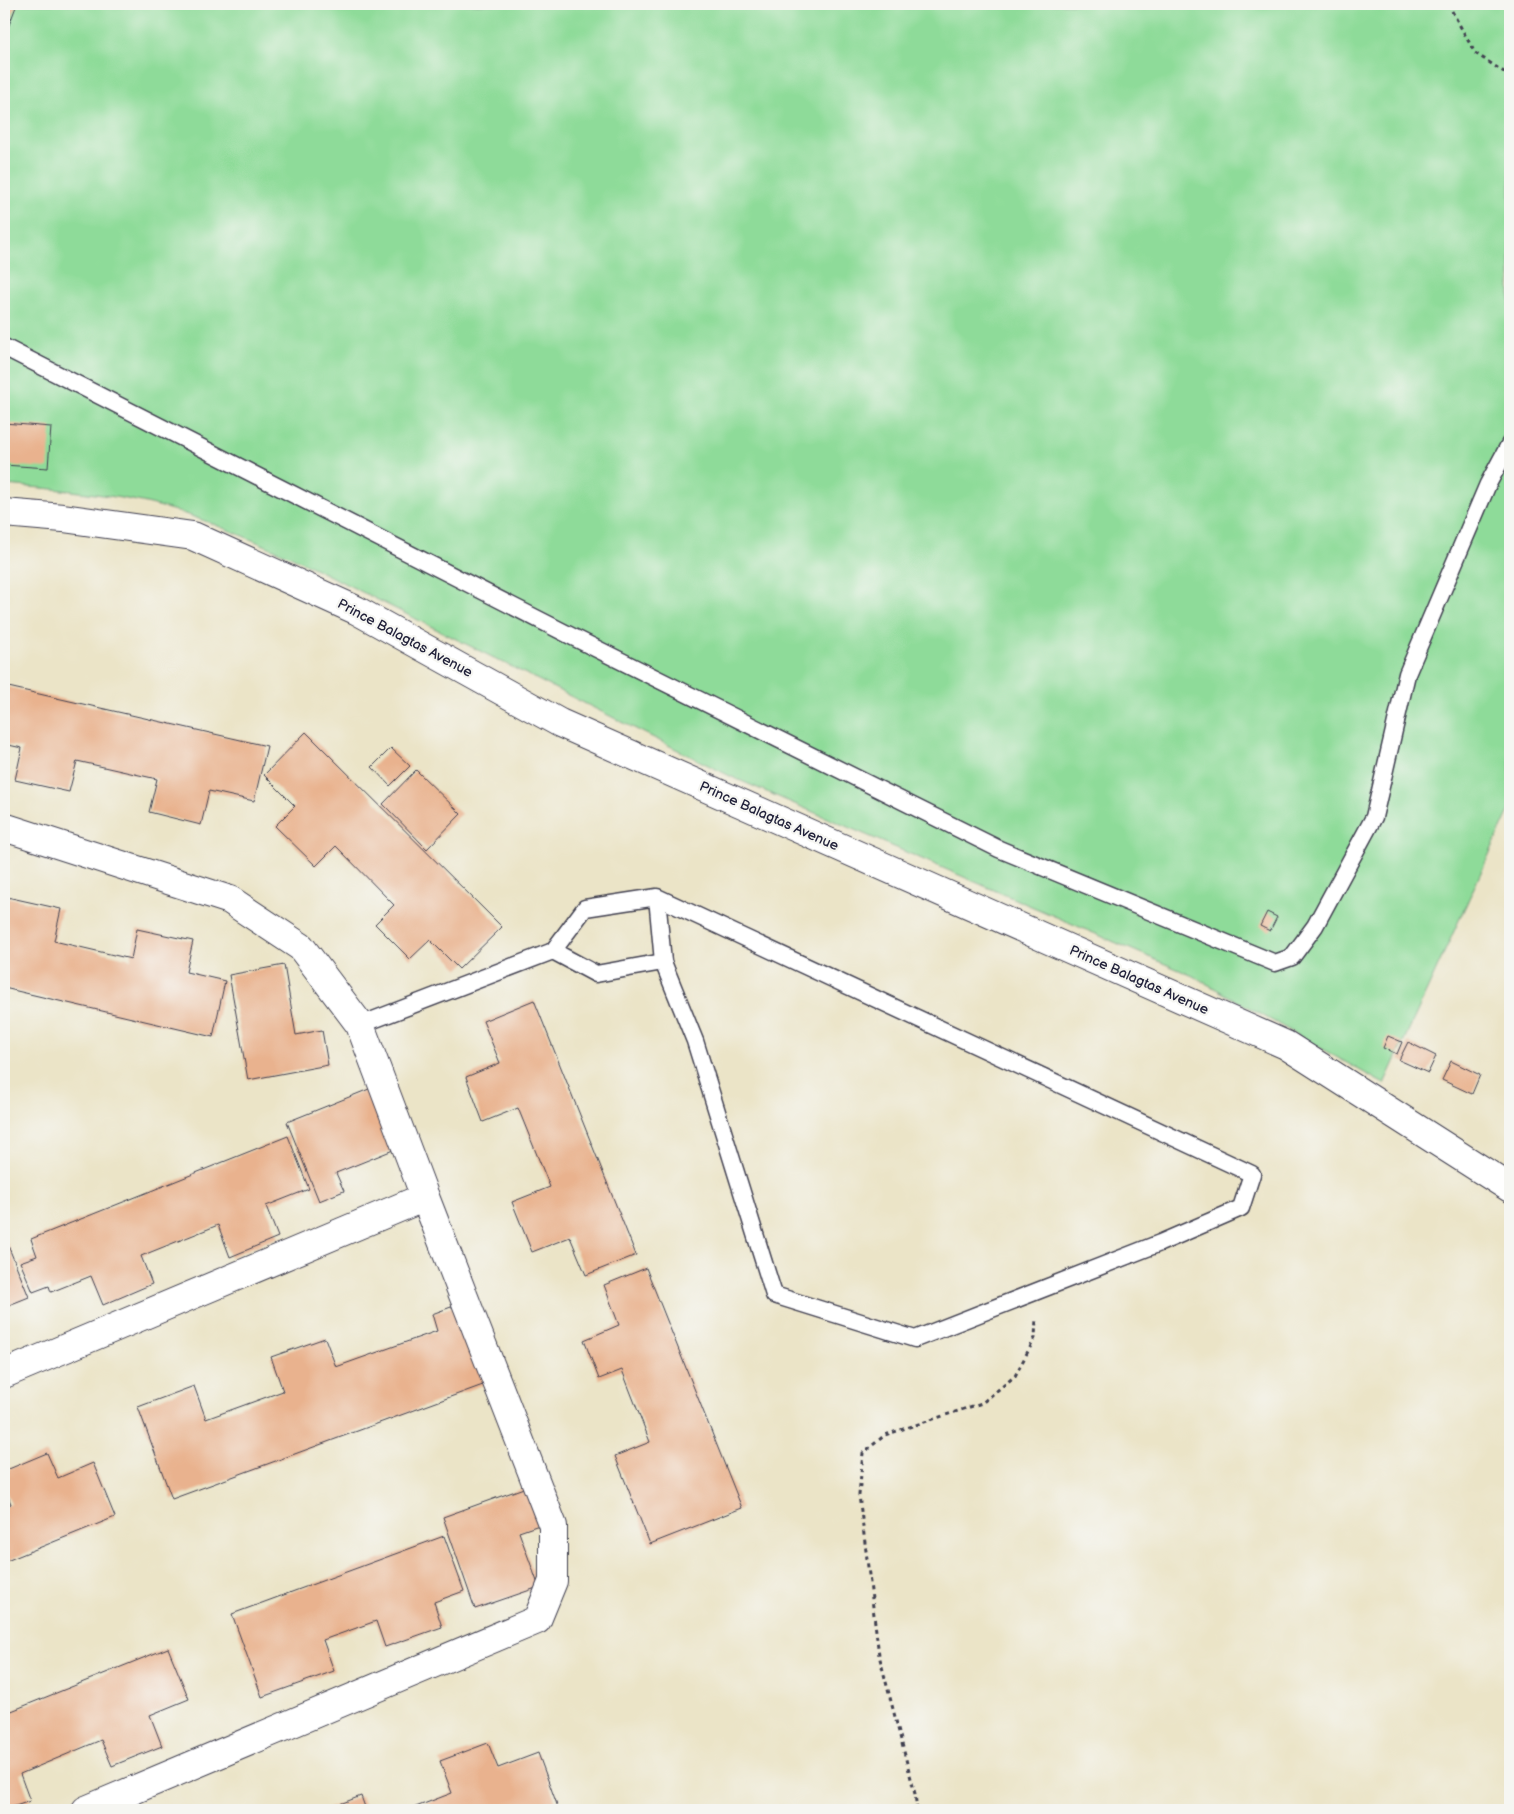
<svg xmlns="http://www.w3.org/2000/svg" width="1514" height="1814" viewBox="0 0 1514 1814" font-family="'Balsamiq Sans',sans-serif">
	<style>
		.green { fill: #8edb99; stroke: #587e6a }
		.building { fill: #e9b28e }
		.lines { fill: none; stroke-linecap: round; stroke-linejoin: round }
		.service-casing { stroke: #403f50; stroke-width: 19 }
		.minor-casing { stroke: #403f50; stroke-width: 30 }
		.secondary-casing { stroke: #403f50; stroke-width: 30 }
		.path { stroke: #403f50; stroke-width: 3; stroke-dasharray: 4 4; stroke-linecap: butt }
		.service { stroke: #fff; stroke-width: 16 }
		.minor { stroke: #fff; stroke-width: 28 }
		.secondary { stroke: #fff; stroke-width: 28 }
		.labels { text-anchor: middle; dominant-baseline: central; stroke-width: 4.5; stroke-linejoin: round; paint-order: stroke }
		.street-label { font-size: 14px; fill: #22223b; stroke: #f6f6f2 }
	</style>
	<rect width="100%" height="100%" fill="#f6f6f2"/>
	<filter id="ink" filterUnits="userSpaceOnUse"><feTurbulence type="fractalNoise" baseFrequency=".02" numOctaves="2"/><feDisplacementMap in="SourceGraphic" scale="10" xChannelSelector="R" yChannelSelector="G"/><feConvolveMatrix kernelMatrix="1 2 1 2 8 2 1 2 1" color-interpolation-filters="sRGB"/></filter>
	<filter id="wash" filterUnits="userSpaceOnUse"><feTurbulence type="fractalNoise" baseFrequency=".0096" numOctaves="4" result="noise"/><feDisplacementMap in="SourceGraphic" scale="20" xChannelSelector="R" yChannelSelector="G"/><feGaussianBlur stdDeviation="1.12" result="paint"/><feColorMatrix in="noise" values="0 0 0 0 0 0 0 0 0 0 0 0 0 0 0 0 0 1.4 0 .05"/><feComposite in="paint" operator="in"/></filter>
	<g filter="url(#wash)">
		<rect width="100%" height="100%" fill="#ebe4c7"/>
		<!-- green -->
		<path class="green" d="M 4,4 L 1510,4 L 1510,809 L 1384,1084 L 1193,976 L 732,777 L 290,556 C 240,535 186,510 132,500 C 90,492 47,488 4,485 Z"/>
		<g id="blocks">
			<!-- building -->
			<g class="building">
				<path d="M 4,4 L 17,4 L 4,38 Z"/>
				<path d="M 4,423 L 51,427 L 48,468 L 4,465 Z"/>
				<path d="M 4,686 L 267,746 L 254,801 L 209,791 L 201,825 L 149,812 L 157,779 L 77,761 L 69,792 L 15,780 L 22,748 L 4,744 Z"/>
				<path d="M 306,732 L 502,927 L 459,969 L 430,940 L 410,959 L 375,924 L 394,905 L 336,846 L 316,866 L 275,826 L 295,806 L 264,775 Z"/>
				<path d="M 391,748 L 410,766 L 390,786 L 372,767 Z"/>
				<path d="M 416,770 L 461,814 L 427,849 L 383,804 Z"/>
				<path d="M 7,897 L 61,909 L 54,941 L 131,959 L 137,929 L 193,941 L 186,972 L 225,981 L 213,1037 L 4,988 L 4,910 Z"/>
				<path d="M 1267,912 L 1277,917 L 1270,931 L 1260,926 Z"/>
				<path d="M 284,965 L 296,1035 L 322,1030 L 328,1065 L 248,1080 L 229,975 Z"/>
				<path d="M 534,1000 L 636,1255 L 586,1275 L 570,1237 L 532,1252 L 512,1202 L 550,1187 L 518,1108 L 483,1122 L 466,1077 L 500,1063 L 483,1021 Z"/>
				<path d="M 1388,1036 L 1402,1042 L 1397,1054 L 1383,1048 Z"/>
				<path d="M 1408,1042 L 1436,1056 L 1428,1073 L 1399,1060 Z"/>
				<path d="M 1451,1061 L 1480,1075 L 1472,1094 L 1442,1080 Z"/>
				<path d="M 379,1085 L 403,1146 L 336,1173 L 344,1191 L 319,1201 L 287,1122 Z"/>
				<path d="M 288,1136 L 309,1189 L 266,1206 L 278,1237 L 230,1257 L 218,1225 L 141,1256 L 152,1284 L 103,1305 L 91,1276 L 51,1292 L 49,1286 L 33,1292 L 20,1262 L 37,1256 L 31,1239 Z"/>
				<path d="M 7,1243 L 29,1297 L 4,1307 L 4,1245 Z"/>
				<path d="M 646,1268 L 742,1508 L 650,1544 L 615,1456 L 650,1442 L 622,1370 L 599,1379 L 584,1340 L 619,1325 L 604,1285 Z"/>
				<path d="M 462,1303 L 491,1382 L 172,1499 L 138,1407 L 194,1386 L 206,1419 L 283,1391 L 271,1357 L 325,1338 L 336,1367 L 437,1331 L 432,1314 Z"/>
				<path d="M 47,1453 L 58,1478 L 93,1463 L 115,1517 L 4,1562 L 4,1507 L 11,1504 L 4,1486 L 4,1471 Z"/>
				<path d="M 532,1485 L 545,1523 L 519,1532 L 539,1587 L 475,1609 L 443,1517 Z"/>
				<path d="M 444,1536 L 464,1591 L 434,1602 L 442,1627 L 385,1647 L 376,1621 L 323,1640 L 334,1671 L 262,1697 L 232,1614 Z"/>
				<path d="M 168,1648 L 189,1699 L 150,1715 L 162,1746 L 112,1766 L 101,1740 L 20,1774 L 30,1801 L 4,1810 L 4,1714 Z"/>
				<path d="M 488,1743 L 498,1768 L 538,1753 L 559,1810 L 408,1810 L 452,1793 L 440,1761 Z"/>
				<path d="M 361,1796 L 366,1810 L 324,1810 Z"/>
			</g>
		</g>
	</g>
	<g filter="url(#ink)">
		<use href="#blocks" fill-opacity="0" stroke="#403f50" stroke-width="1"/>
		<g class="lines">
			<!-- service casing -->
			<g class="service-casing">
				<g id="service">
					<path d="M 4,347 L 573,637 L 999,849 L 1275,963 L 1292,957 L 1315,926 L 1374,817 L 1407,674 L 1488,484 L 1510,443"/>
					<path d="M 553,951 L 585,908 L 657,897 L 1252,1174 L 1241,1208 L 1160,1243 L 915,1339 L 774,1295 L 695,1041 L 663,962 L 657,897"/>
					<path d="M 360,1025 L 553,951 L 596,974 L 663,962"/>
				</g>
			</g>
			<!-- minor casing -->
			<g class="minor-casing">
				<g id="minor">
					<path d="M 4,827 L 230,900 L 301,947 L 360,1025 L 425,1197"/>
					<path d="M 4,1374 L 425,1197 L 553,1526 L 553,1581 L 537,1620 L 86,1810"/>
				</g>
			</g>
			<!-- secondary casing -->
			<g class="secondary-casing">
				<path id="secondary" d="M 4,513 L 63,518 L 193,536 L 356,610 L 560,723 L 1286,1045 L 1510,1188"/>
			</g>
			<!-- path -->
			<g class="path">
				<path d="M 1448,4 L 1475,53 L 1510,76"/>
				<path d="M 917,1810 L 915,1794 L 879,1655 L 859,1495 L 863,1453 L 885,1435 L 982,1403 L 1015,1376 L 1035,1338 L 1036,1318"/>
			</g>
			<!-- service -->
			<use href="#service" class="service"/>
			<!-- minor -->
			<use href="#minor" class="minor"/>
			<!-- secondary -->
			<use href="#secondary" class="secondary"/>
		</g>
	</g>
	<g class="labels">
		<!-- street labels -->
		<g class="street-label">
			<text transform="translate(405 638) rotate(28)">Prince Balagtas Avenue</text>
			<text transform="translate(769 816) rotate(24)">Prince Balagtas Avenue</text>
			<text transform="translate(1139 980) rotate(24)">Prince Balagtas Avenue</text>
		</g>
	</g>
	<!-- margin -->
	<rect width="1514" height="1814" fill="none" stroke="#f6f6f2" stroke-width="20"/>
</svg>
